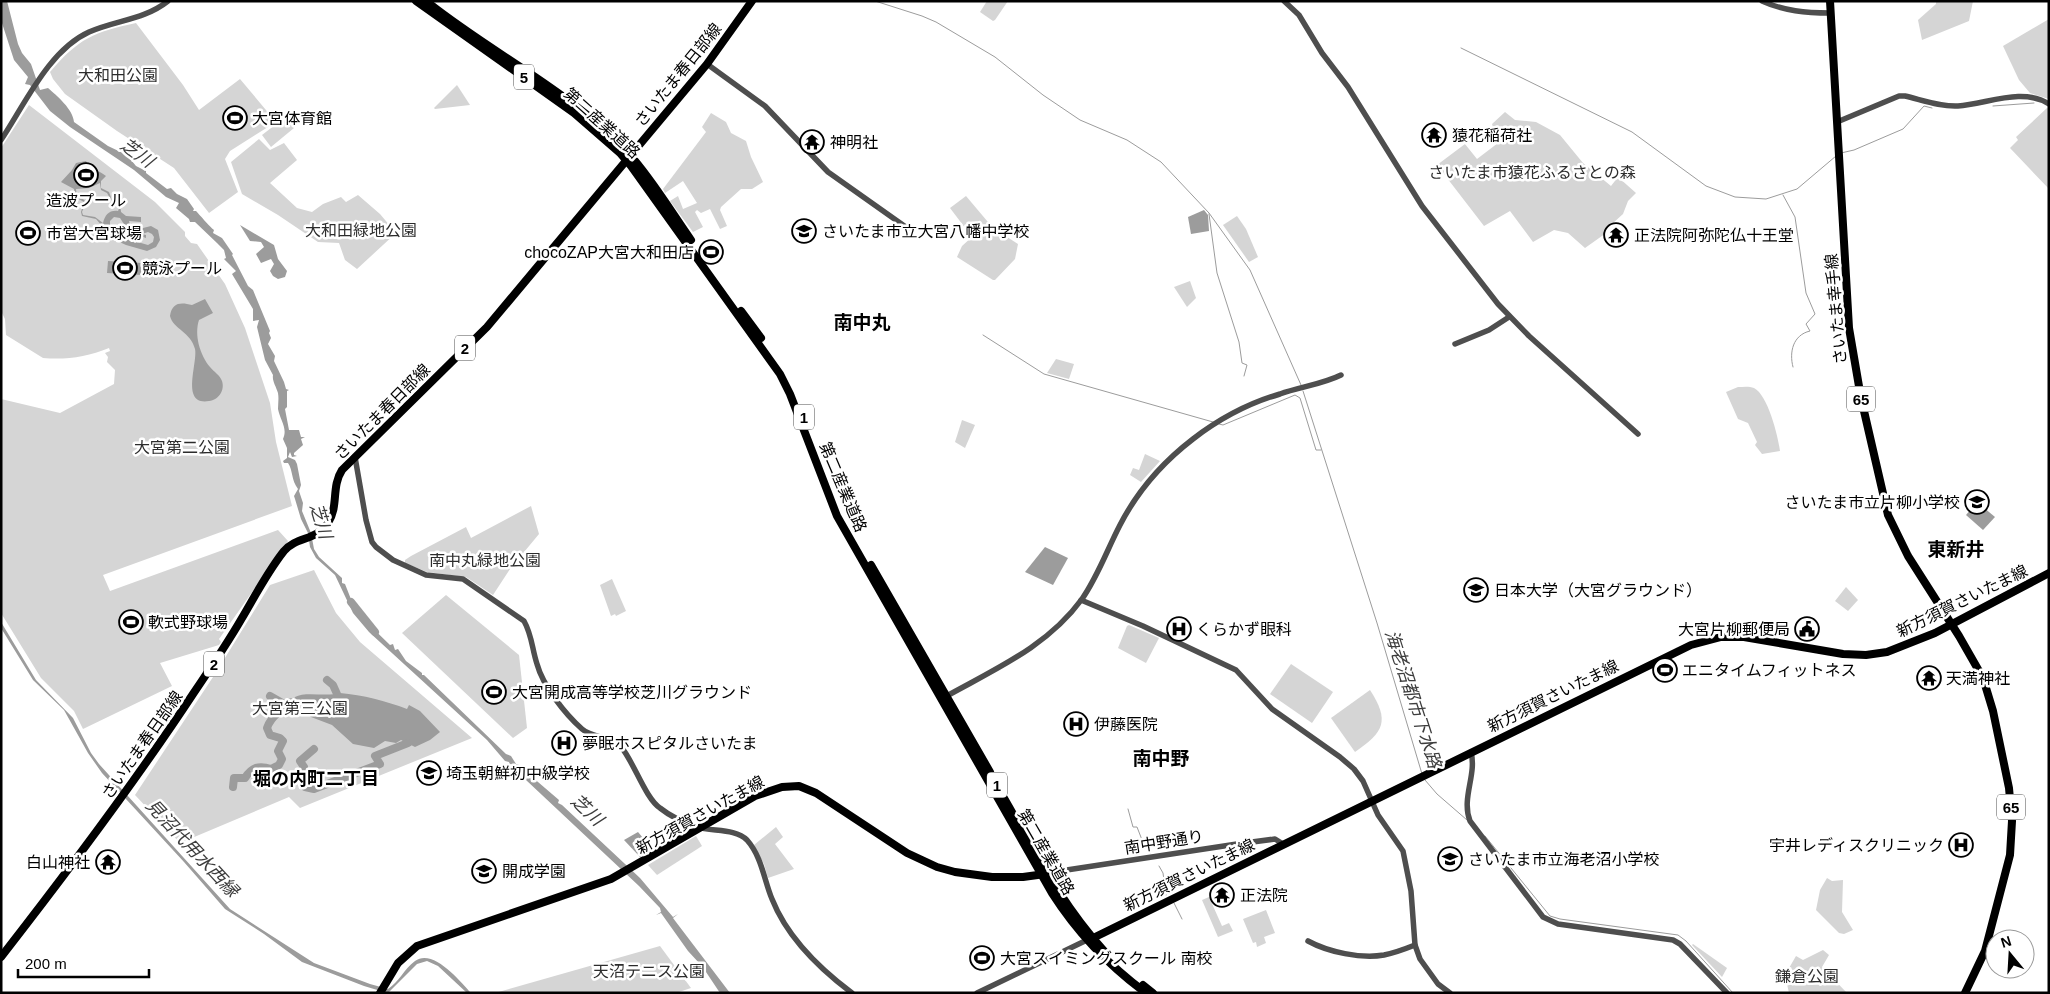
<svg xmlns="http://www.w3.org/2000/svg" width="2050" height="994" viewBox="0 0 2050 994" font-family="Helvetica,'Noto Sans JP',sans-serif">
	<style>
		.green { fill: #d5d5d5 }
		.water { fill: #9c9c9c; fill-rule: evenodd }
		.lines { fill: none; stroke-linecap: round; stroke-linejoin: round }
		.stream { stroke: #9c9c9c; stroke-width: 1 }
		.river { stroke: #9c9c9c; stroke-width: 8 }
		.minor { stroke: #4e4e4e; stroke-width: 5.5 }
		.major { stroke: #000; stroke-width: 8 }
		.labels { text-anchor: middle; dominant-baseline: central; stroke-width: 5; stroke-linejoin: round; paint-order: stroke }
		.shield { fill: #fff; stroke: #4c4c4c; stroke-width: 1 }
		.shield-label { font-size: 15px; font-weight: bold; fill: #000 }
		.park-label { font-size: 16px; fill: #2c2c2c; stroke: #fff }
		.street-label { font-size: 16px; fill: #000; stroke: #fff }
		.poi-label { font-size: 16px; fill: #000; stroke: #fff; text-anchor: start }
		.water-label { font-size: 18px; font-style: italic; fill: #3d3d3d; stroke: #fff }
		.neighbourhood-label { font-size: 18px; font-weight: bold; fill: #000; stroke: #fff }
		.quarter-label { font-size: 19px; font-weight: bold; fill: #000; stroke: #fff }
	</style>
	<rect width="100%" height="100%" fill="#fff"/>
	<!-- green -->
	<g class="green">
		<path d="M 987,1 L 1008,1 L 995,20 L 993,21 L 980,12 Z"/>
		<path d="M 1936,1 L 1973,1 L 1969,21 L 1922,40 L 1918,20 L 1936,4 Z"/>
		<path d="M 2049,19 L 2049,99 L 2030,93 L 2019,80 L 2003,46 Z"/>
		<path d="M 136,23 L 183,85 L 199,110 L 240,79 L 276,122 L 230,151 L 225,159 L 238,192 L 209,213 L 174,168 L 117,131 L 65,94 L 53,79 L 50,72 C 79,38 94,32 136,23 Z"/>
		<path d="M 457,85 L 470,105 L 435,109 L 434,108 Z"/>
		<path d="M 29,105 L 155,202 L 185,232 L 185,236 L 191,243 L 197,244 L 225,284 L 245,328 L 270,403 L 276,442 L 292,506 L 103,575 L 110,591 L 278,530 L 288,541 L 219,639 L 221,642 L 219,645 L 160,663 L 172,686 L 83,729 L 74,711 L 41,678 L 1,613 L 1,399 L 60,413 L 114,384 L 115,370 L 107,362 L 108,357 L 105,353 L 110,351 L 109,348 C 87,357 66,360 43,358 L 6,335 L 5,319 L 1,311 L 1,148 Z"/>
		<path d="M 2047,108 L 2049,109 L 2049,189 L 2010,148 L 2018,140 L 2016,137 Z"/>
		<path d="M 1505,112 L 1515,120 L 1536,122 L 1560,135 L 1583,163 L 1611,186 L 1618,177 L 1636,193 L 1628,201 L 1623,214 L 1612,224 L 1609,231 L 1585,248 L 1568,233 L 1554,230 L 1533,242 L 1510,211 L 1484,226 L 1437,165 L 1465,144 L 1477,159 L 1498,143 L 1492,124 Z"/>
		<path d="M 711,113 L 726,122 L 731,133 L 746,141 L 751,157 L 763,182 L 752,189 L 741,189 L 721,207 L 720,210 L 727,226 L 720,229 L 710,209 L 701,213 L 697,210 L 695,212 L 703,227 L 693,232 L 670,201 L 678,196 L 683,209 L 697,203 L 683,181 L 665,193 L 663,189 L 706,132 L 702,127 Z"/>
		<path d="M 284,118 L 294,128 L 271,147 L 262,135 Z"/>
		<path d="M 259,139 L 270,150 L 284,143 L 297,160 L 270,183 L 297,208 L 312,212 L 323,204 L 341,197 L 346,202 L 358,195 L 380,214 L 396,233 L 357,269 L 345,260 L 339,243 L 318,242 L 278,215 L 242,194 L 231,162 Z"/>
		<path d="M 966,196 L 993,228 L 1018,244 L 1015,259 L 995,280 L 993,280 L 957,257 L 962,246 L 972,237 L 950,208 Z"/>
		<path d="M 1237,216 L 1246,229 L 1258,257 L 1249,262 L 1223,225 Z"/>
		<path d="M 1190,281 L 1196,298 L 1187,307 L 1174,287 Z"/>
		<path d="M 1056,359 L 1074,364 L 1069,379 L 1047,373 Z"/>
		<path d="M 1738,387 C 1743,387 1749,386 1754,388 C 1768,395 1778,436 1780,451 L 1762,454 L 1755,445 L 1757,442 L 1748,423 L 1738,419 L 1726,392 Z"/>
		<path d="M 962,420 L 975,425 L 965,448 L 955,442 Z"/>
		<path d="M 1145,454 L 1160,461 L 1141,482 L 1130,475 L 1133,468 L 1139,470 Z"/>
		<path d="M 531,506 L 539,534 L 510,569 L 493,595 L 466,577 L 427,572 L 405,563 L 405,560 L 411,556 L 466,527 L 471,538 Z"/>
		<path d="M 314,570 L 336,613 L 360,642 L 472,738 L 300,808 L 289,797 L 180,843 L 135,795 L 215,674 L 270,585 Z"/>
		<path d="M 612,579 L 626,611 L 616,616 L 615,614 L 611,616 L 600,585 Z"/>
		<path d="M 1846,587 L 1858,600 L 1848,611 L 1835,601 Z"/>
		<path d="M 446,595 L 519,655 L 527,728 L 513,738 L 402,633 Z"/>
		<path d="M 1129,625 L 1159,638 L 1146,663 L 1118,648 L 1127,626 Z"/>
		<path d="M 1291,664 L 1333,692 L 1312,723 L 1270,694 Z"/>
		<path d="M 1370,690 C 1390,721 1384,732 1355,752 L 1331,718 Z"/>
		<path d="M 776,827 L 783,837 L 775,844 L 794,869 L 768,878 L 764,864 L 754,845 Z"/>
		<path d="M 696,836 L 702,846 L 657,875 L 648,865 Z"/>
		<path d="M 1827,878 L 1832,881 L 1843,880 L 1842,912 L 1853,930 L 1844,934 L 1839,933 L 1816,910 L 1820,890 Z"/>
		<path d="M 1209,897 L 1222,926 L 1229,923 L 1233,931 L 1218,937 L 1202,900 Z"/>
		<path d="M 1266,910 L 1275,933 L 1264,937 L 1266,943 L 1257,947 L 1256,942 L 1253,943 L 1243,919 Z"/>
		<path d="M 1693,944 L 1727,968 L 1722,977 L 1692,945 Z"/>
		<path d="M 660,946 L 691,988 L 676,993 L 495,993 Z"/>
		<path d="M 1823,950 L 1829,955 L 1822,967 L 1847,993 L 1789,993 L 1785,975 L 1796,956 L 1803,960 Z"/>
	</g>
	<!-- water -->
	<g class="water">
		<path d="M 1,1 L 7,1 L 18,44 L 22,53 L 31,64 L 40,90 L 48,88 C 57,96 73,109 74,122 L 108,146 L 127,155 L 136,166 L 146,171 L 146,173 L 167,189 L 171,188 L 177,194 L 187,199 L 194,209 L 193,211 L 196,211 C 198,213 210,227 214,230 L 213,233 L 222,238 L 233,254 L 232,255 L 248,286 L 253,290 L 270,331 L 269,333 L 271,338 L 268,344 L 275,356 L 274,361 L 284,382 L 286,389 L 289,390 L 287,391 L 287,407 L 285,409 L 289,430 L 299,430 L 301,437 L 305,437 L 301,439 L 303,445 L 294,453 L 294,455 L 297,456 L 292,457 L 290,452 L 288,457 L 295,460 L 297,464 L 301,485 L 299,491 L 303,503 L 302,511 L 311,533 L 314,549 L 319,557 L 342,578 L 342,583 L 345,584 L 356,612 L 390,645 L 393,644 L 395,650 L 398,649 L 406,661 L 422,673 L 422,675 L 424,675 L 506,754 L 511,756 L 516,764 L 523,766 L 527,772 L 534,771 L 529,776 L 531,776 L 559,800 L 558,803 L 562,805 L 640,878 L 673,917 L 678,914 L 673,918 L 676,922 L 730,993 L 720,993 L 702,966 L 695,968 L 700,964 L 688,951 L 661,913 L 656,915 L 661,912 L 660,908 L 639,886 L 510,765 L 509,762 L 505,761 L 487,740 L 369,632 L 353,613 L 335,575 L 316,558 L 310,547 L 308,533 L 301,519 L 295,499 L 294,496 L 298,489 C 291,480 293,470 288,463 L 284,463 L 283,461 L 287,458 L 287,448 L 283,439 C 288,428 280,420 278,409 C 278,404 279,399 278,393 C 276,386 272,381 273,375 L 265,360 L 257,327 L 259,320 L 253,321 L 253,309 L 232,274 L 236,271 L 224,259 L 226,258 L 224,250 L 217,243 L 195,222 L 190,222 L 189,219 L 176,208 L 179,203 L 166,197 L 134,170 L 70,127 L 50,111 L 30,85 L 25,84 L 28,77 L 14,60 L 1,20 Z"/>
		<path d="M 86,161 C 89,168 100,171 106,176 L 101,181 L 101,188 L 109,192 L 112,200 L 120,203 L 121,212 L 126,216 L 141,217 L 141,222 L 129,221 L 130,225 L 139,229 L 151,226 L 158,230 L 160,240 L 156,247 L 147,251 L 126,245 L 113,239 L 96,219 L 82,216 L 81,212 L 84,202 L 75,197 L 74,189 L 61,182 L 72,170 L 76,163 ZM 100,183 L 101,190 L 107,193 L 111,200 L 120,206 L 118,211 C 109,210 105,215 103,223 L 95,217 L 83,215 L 82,212 L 86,202 L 83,199 L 77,197 L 76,189 L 89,188 ZM 114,217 L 120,218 L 129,232 L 146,238 L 146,235 L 142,234 L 148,232 L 152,234 L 154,237 L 153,242 L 148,245 L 127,239 L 110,225 L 110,221 Z"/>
		<path d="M 1204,210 L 1208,215 L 1209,231 L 1191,234 L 1188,217 Z"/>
		<path d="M 240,225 L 274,245 L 278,259 L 287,271 L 285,277 L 278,279 L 273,276 L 270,271 L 274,264 L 271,259 L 261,263 L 256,254 L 264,247 L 261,242 L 250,241 Z"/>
		<path d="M 108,261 L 142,263 L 141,275 L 107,273 Z"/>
		<path d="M 205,299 L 213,313 L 199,320 C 194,335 200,355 210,367 C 214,372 220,375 222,381 C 225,390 219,400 209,401 C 180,406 198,363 195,349 C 191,332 173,329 170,316 C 172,302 181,302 192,305 Z"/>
		<path d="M 1977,502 L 1995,517 L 1983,530 L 1966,515 Z"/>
		<path d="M 1045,547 L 1068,558 L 1053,585 L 1025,572 Z"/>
		<path d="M 1,622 L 36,680 L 73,718 L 91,753 L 99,764 L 230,909 L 314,963 L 370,984 L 388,989 C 399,982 404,969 415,961 C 433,948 460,981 471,993 L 467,993 L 438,966 L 427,961 L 417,964 L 389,992 L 384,992 L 364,986 L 302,962 L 264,934 L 225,909 L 184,862 L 102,773 L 88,753 L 64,710 L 33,680 L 1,628 Z"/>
		<path d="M 340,693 C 363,695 386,701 407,709 L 409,705 L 420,711 L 440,732 L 430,740 L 415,747 L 401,740 L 396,743 L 385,741 L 374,748 L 353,744 L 332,725 L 311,717 L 293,702 L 295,697 C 305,691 326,697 340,693 Z"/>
		<path d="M 638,832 L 653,850 L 640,857 L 624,840 Z"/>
	</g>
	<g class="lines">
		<!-- stream -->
		<g class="stream">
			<path d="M 875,1 L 922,16 L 936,22 L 995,57 L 1043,95 L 1080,120 L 1127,140 L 1161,162 L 1209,213 L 1250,270 L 1301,385"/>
			<path d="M 1461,48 L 1632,132 L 1706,186 L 1735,197 L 1766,199 L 1797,189 L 1836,156"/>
			<path d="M 1993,106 L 2034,103"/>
			<path d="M 1841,153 L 1854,150 L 1903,129 L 1924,106 L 1932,108"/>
			<path d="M 1783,195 L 1795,217 L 1806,293 L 1815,314 L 1806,324 L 1810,331 C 1793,335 1789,352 1793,367"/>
			<path d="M 1209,214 L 1217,273 L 1239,342 L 1242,363 L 1247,365 L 1244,376"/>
			<path d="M 983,335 L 1044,374 L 1213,422"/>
			<path d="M 1303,391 L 1377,623 L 1422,774"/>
			<path d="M 1219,424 L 1223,425 L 1295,395 L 1300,398 L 1316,450 L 1321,450"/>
			<path d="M 1425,780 L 1437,794 L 1467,820"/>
			<path d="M 1128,809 L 1133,827 L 1137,827 L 1144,845 L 1150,853"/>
			<path d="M 1485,836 L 1550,916 L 1560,919 L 1678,935 L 1686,941 L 1733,993"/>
			<path d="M 1159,866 L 1163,873 L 1166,895"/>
			<path d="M 1174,903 L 1182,919"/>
		</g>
		<!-- river -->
		<g class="river">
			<path d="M 351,602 L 375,632"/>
			<path d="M 327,680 L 333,685 L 337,694"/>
			<path d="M 270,696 L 284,704 L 293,702"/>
			<path d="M 314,749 L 300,761 L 304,767 L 297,777 L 305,787 L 314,789 L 380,764 L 375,756 L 408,743"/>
			<path d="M 233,787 L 234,778 L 245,778 C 252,767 259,765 271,769 L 279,765 L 282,759 L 278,751 L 283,741 L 280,738 L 270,735 L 267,728 C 272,713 282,713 286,704"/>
		</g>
		<!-- minor -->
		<g class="minor">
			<path d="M 1284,1 L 1299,15 L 1322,53 L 1348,87 L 1422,206 L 1498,304 L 1529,336 L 1638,434"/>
			<path d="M 1762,1 C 1784,11 1806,13 1830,13"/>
			<path d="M 707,64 L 765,106 L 828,172 L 910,230"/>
			<path d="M 1837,122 L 1899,96 L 1905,96 C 1922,100 1941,107 1958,106 C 1987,104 2022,87 2049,104"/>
			<path d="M 1,140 C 25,104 49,50 89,32 C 116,20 144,20 168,1"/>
			<path d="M 1455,344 L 1489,330 L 1509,317"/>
			<path d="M 355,457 L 366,520 L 372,542 L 376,547 L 393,560 L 426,575 L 463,579 L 524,621 C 532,635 532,649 537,664 C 543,686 565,714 582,729 C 593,739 612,735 622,748 C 634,763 646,799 660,808 C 670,816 685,823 697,827 C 712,832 735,828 747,840 C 762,857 764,880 772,899 C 787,937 820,969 852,993"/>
			<path d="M 1081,600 L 1143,626 L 1236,670 L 1272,709 L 1340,757 L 1354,769 L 1363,781 L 1378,815 L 1403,851 L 1411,891 L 1415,945 L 1420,959 L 1438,984 L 1450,993"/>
			<path d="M 945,697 C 995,669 1047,647 1082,599 C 1098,576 1107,550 1120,525 C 1137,492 1163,462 1193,439 C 1219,419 1249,403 1280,394 C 1300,387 1323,384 1341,375"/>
			<path d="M 1471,752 C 1477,775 1461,798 1470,821 L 1543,917 L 1558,924 L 1673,940 L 1680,944 L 1727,993"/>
			<path d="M 1047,873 L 1237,844 L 1275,839 L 1283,844"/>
			<path d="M 1308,941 C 1328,952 1361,959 1384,955 C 1394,953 1405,949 1415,945"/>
			<path d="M 977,993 L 1087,940"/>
		</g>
		<!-- major -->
		<g class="major">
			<path d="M 416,1 L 574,113 L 620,153 L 631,166 L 780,374 L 790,394 L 837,516 L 1052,893 C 1077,932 1108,965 1146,993"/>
			<path d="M 426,1 C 492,54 571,91 629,154 C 651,178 672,213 691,240"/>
			<path d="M 1830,1 L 1849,328 L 1861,398 L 1888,515 L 1908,556 L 1959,636 L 1983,678 L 1993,711 L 2009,788 L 2012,821 L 2010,855 L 1985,951 L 1965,993"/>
			<path d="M 741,311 L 761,338"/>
			<path d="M 871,565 L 990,772"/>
			<path d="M 1001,793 C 1033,848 1061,904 1104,951"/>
			<path d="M 1089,940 L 1691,645 L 1721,637 L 1744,637 L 1843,654 L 1866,655 L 1887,652 L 1935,633 L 2049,573"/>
			<path d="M 1,957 C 68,871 133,785 193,694 C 210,669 227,644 242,618 C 255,596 268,571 284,551 C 297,536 316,541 328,523 C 339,506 331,487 342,470 L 487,327 L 707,64 L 752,1"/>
			<path d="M 1143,985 L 1153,993"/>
			<path d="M 380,993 L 398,963 L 417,946 L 611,879 L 755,796 L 782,787 L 799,786 L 816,793 L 907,853 L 937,867 L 955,872 L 992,877 L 1023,877 L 1045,874"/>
		</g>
	</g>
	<!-- icons -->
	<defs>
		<g id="stadium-ring" transform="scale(1.25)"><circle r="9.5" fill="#fff" stroke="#000" stroke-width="1.5"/><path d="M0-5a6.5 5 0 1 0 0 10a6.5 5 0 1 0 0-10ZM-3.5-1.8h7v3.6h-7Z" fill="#000"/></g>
		<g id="temple-ring" transform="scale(1.25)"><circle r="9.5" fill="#fff" stroke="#000" stroke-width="1.5"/><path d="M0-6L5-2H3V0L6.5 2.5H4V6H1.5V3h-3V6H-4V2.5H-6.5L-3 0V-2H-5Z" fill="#000"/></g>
		<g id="school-ring" transform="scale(1.25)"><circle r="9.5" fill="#fff" stroke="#000" stroke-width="1.5"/><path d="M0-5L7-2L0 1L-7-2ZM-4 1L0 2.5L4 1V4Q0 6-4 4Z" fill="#000"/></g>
		<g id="university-ring" transform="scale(1.25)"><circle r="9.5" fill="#fff" stroke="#000" stroke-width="1.5"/><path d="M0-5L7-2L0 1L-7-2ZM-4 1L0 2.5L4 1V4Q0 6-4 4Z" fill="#000"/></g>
		<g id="hospital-ring" transform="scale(1.25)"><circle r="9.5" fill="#fff" stroke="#000" stroke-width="1.5"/><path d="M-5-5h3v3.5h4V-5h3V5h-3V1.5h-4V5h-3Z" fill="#000"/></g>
		<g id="civic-ring" transform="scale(1.25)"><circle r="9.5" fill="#fff" stroke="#000" stroke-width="1.5"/><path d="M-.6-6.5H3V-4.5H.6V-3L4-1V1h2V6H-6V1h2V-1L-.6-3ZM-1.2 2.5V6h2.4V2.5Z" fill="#000"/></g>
	</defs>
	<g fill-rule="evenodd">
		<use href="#stadium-ring" x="235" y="118"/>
		<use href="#temple-ring" x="1434" y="135"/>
		<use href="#temple-ring" x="812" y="142"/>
		<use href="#stadium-ring" x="86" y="175"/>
		<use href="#school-ring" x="804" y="231"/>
		<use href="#stadium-ring" x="28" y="233"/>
		<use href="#temple-ring" x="1616" y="235"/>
		<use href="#stadium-ring" x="711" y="252"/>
		<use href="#stadium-ring" x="125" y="268"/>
		<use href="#school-ring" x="1977" y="502"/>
		<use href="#university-ring" x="1476" y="590"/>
		<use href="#stadium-ring" x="131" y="622"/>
		<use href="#hospital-ring" x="1179" y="629"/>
		<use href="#civic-ring" x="1807" y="629"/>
		<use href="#stadium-ring" x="1665" y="670"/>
		<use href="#temple-ring" x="1929" y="678"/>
		<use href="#stadium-ring" x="494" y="692"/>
		<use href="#hospital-ring" x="1076" y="724"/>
		<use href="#hospital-ring" x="564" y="743"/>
		<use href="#school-ring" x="429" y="773"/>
		<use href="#hospital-ring" x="1961" y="845"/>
		<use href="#school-ring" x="1450" y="859"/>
		<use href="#temple-ring" x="108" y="862"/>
		<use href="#school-ring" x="484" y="871"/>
		<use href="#temple-ring" x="1222" y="895"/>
		<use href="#stadium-ring" x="982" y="958"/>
	</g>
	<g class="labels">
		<!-- shield labels -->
		<g class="shield">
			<rect x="514" y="64.5" width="20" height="25" rx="4"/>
			<rect x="455" y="335.5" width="20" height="25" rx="4"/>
			<rect x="1847" y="386.5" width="28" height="25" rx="4"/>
			<rect x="794" y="404.5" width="20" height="25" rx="4"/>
			<rect x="204" y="651.5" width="20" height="25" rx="4"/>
			<rect x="987" y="772.5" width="20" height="25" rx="4"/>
			<rect x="1997" y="794.5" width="28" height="25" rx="4"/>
		</g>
		<g class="shield-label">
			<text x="524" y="77">5</text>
			<text x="465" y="348">2</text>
			<text x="1861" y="399">65</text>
			<text x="804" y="417">1</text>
			<text x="214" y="664">2</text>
			<text x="997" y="785">1</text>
			<text x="2011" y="807">65</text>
		</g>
		<!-- park labels -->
		<g class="park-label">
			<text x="118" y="75">大和田公園</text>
			<text x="1532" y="172">さいたま市猿花ふるさとの森</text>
			<text x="361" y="230">大和田緑地公園</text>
			<text x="182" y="447">大宮第二公園</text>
			<text x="485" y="560">南中丸緑地公園</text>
			<text x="300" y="708">大宮第三公園</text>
			<text x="649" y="971">天沼テニス公園</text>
			<text x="1807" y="976">鎌倉公園</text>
		</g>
		<!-- street labels -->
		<g class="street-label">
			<text transform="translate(678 75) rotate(-51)">さいたま春日部線</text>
			<text transform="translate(602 123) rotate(42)">第二産業道路</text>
			<text transform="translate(1836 309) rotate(-95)">さいたま幸手線</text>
			<text transform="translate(382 412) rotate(-45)">さいたま春日部線</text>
			<text transform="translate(843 487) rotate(67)">第二産業道路</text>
			<text transform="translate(1962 601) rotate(-26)">新方須賀さいたま線</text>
			<text transform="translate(1553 696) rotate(-26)">新方須賀さいたま線</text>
			<text transform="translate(142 745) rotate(-55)">さいたま春日部線</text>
			<text transform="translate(700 815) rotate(-29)">新方須賀さいたま線</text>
			<text transform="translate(1164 842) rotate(-9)">南中野通り</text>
			<text transform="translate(1046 852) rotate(60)">第二産業道路</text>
			<text transform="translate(1189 875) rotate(-26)">新方須賀さいたま線</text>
		</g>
		<!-- poi labels -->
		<g class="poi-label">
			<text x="252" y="118">大宮体育館</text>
			<text x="1452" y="135">猿花稲荷社</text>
			<text x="830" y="142">神明社</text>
			<text x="86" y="200" text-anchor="middle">造波プール</text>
			<text x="822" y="231">さいたま市立大宮八幡中学校</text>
			<text x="46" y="233">市営大宮球場</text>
			<text x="1634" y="235">正法院阿弥陀仏十王堂</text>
			<text x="694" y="252" text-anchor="end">chocoZAP大宮大和田店</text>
			<text x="142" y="268">競泳プール</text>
			<text x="1960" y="502" text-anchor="end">さいたま市立片柳小学校</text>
			<text x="1494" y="590">日本大学（大宮グラウンド）</text>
			<text x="148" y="622">軟式野球場</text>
			<text x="1196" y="629">くらかず眼科</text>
			<text x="1790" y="629" text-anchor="end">大宮片柳郵便局</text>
			<text x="1682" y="670">エニタイムフィットネス</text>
			<text x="1946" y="678">天満神社</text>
			<text x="512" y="692">大宮開成高等学校芝川グラウンド</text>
			<text x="1094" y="724">伊藤医院</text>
			<text x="582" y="743">夢眠ホスピタルさいたま</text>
			<text x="446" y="773">埼玉朝鮮初中級学校</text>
			<text x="1944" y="845" text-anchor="end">宇井レディスクリニック</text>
			<text x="1468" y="859">さいたま市立海老沼小学校</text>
			<text x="90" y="862" text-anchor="end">白山神社</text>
			<text x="502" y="871">開成学園</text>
			<text x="1240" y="895">正法院</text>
			<text x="1000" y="958">大宮スイミングスクール 南校</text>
		</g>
		<!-- water labels -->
		<g class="water-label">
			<text transform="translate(137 153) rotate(36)">芝川</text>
			<text transform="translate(321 521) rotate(73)">芝川</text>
			<text transform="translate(1413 699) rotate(72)">海老沼都市下水路</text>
			<text transform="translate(587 810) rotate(43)">芝川</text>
			<text transform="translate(192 848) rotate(47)">見沼代用水西縁</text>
		</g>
		<!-- neighbourhood labels -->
		<g class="neighbourhood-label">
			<text x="316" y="779">堀の内町二丁目</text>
		</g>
		<!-- quarter labels -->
		<g class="quarter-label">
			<text x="862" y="322">南中丸</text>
			<text x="1956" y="549">東新井</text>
			<text x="1161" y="758">南中野</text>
		</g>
	</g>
	<!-- border -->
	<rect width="2050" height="994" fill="none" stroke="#000000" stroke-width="5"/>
	<!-- north arrow -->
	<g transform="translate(2010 954) rotate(342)"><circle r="24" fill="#ffffff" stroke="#999999"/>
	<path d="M0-4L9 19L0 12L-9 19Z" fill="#000000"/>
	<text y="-8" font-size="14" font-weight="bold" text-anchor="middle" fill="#000000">N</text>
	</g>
	<!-- scale -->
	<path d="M18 969v8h131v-8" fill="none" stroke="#000000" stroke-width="2.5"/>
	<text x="25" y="969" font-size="15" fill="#000000" stroke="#ffffff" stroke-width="4" paint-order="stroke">200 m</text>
</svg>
